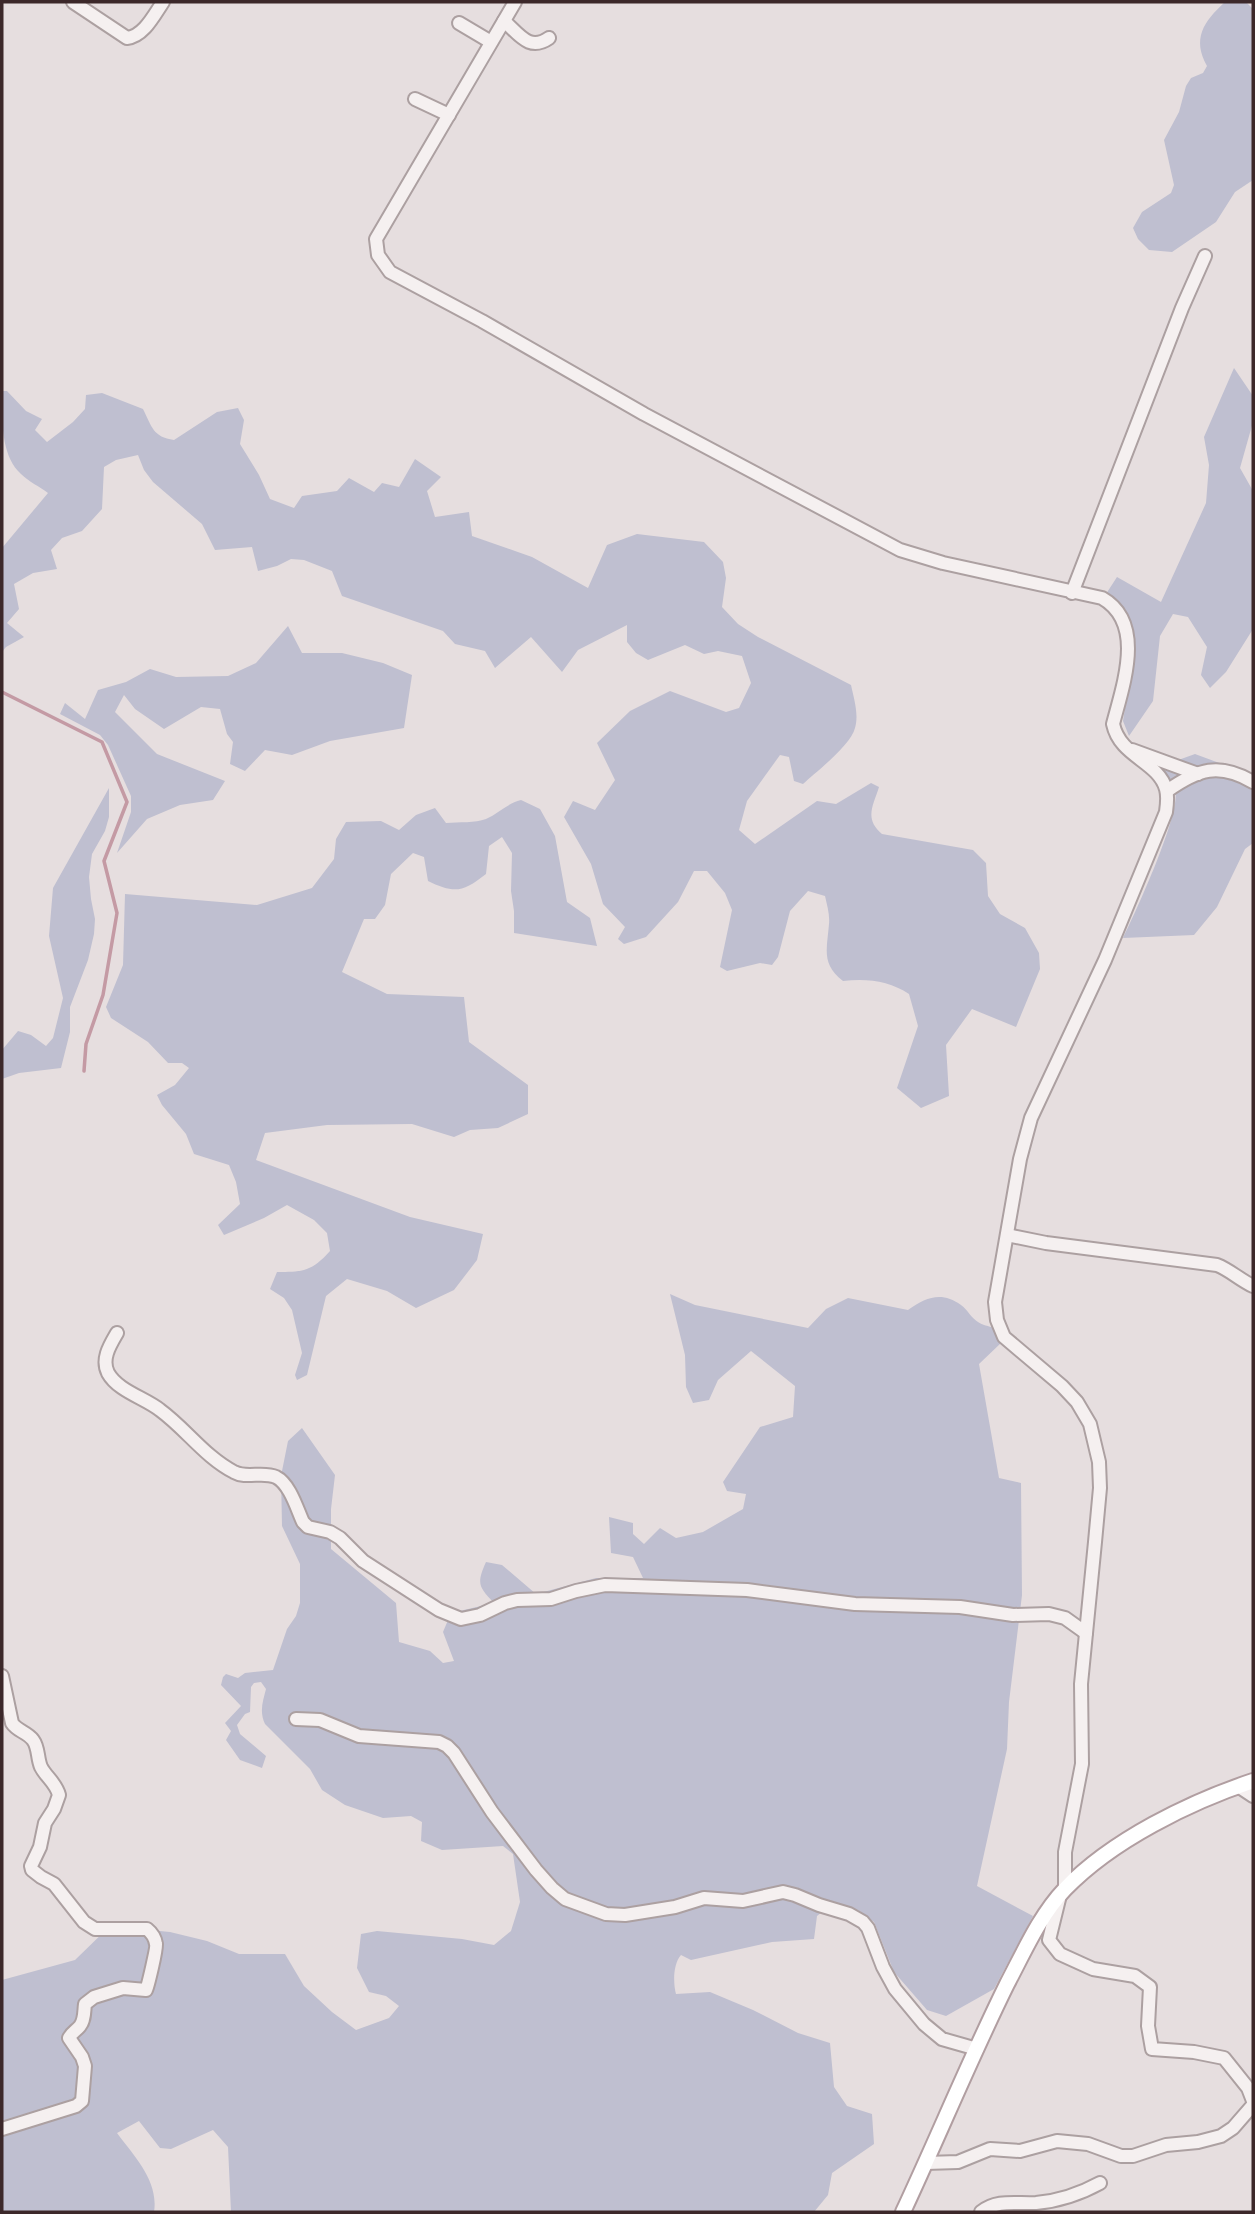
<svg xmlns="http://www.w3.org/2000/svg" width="1255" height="2214" viewBox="0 0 1255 2214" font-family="'Work Sans',sans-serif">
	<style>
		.green { fill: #bfbfd0 }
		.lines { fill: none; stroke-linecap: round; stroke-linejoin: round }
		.stream { stroke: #c49aa4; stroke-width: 3.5 }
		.minor-casing { stroke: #aca0a1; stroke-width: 16 }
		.major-casing { stroke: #b19ea1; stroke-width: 18 }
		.minor { stroke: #f5f0f0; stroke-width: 12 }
		.major { stroke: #fff; stroke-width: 14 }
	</style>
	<rect width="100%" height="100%" fill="#e6dedf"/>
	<!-- green -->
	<g class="green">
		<path d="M 1225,2 L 1246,2 L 1253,9 L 1253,180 L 1235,192 L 1216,222 L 1172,252 L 1149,250 L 1138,239 L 1133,228 L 1142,212 L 1171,193 L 1174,185 L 1164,140 L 1179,112 L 1186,86 L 1191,78 L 1203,73 L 1207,66 C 1192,39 1203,22 1225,2 Z"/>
		<path d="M 1234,368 L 1253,396 L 1253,422 L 1240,468 L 1253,491 L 1253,629 L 1226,672 L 1210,688 L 1201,675 L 1207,647 L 1188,617 L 1173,614 L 1160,636 L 1153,701 L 1129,736 L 1123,721 L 1131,667 L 1133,627 L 1125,609 L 1106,594 L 1117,577 L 1161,602 L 1206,503 L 1209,465 L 1204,437 Z"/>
		<path d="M 2,391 L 7,391 L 26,411 L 42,419 L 35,430 L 47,442 L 73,422 L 85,409 L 86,395 L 102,393 L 143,409 C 152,427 153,437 174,440 L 217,412 L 238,408 L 244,420 L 240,444 L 259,475 L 270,499 L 294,508 L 302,496 L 337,491 L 349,478 L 374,492 L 382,483 L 399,487 L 415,459 L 441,477 L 427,491 L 435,517 L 469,512 L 472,536 L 532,557 L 588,588 L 607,545 L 637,534 L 704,542 L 723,562 L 726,578 L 722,607 L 738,624 L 758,637 L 851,685 C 854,699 859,714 855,728 C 851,745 816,772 803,784 L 794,781 L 789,757 L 780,755 L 747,801 L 739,830 L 755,844 L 817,801 L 836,804 L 871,783 L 879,787 C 873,806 864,819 882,834 L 973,850 L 986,863 L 988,896 L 1000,914 L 1025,928 L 1039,953 L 1040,969 L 1016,1027 L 972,1009 L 946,1045 L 949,1096 L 921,1108 L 897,1088 L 918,1026 L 909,994 C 890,981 867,978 843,981 C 821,964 827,949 829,924 C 830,915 827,905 825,896 L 808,891 L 790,911 L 778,957 L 772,965 L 760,963 L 727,971 L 720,967 L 732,910 L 725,893 L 707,871 L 694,871 L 678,902 L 646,937 L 624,944 L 618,939 L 625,927 L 603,904 L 591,864 L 564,817 L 573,801 L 595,810 L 615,780 L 597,743 L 630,711 L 670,691 L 726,712 L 739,708 L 751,683 L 742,656 L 718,651 L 704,654 L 685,645 L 648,660 L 636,653 L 627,642 L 627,625 L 578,650 L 562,672 L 531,637 L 495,668 L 485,651 L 455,644 L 443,631 L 342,596 L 332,571 L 304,560 L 291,559 L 277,566 L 258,571 L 252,547 L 215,550 L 202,524 L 153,482 L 144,470 L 138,455 L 116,460 L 104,467 L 102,509 L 82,531 L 62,538 L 51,550 L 57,569 L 33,573 L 14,584 L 19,609 L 7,623 L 24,637 L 6,647 L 2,652 L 2,548 L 48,493 C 39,486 29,482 21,474 C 0,455 2,417 2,391 Z"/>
		<path d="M 288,626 L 302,653 L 342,653 L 383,663 L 412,675 L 404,728 L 330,741 L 292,755 L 265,750 L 245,771 L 230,764 L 233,742 L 227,734 L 220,709 L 201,707 L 164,729 L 135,709 L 124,695 L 115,712 L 157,754 L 225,781 L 213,800 L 180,805 L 147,819 L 117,853 L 131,812 L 131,796 L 108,745 L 100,735 L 60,714 L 65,703 L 85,719 L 98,690 L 126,682 L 150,669 L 176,677 L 228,676 L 256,663 Z"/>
		<path d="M 1195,754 L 1222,764 L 1253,787 L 1253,843 L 1245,849 L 1217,907 L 1194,935 L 1123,938 C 1135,914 1182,811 1175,790 C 1172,782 1164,774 1159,767 Z"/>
		<path d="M 109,788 L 109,817 L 105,831 L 92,854 L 89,877 L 91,899 L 95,919 L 94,934 L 88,960 L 70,1007 L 70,1032 L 61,1068 L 19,1073 L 2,1079 L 2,1050 L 18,1031 L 31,1035 L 46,1046 L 53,1038 L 63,998 L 49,936 L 53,888 Z"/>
		<path d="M 521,800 L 540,809 L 555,836 L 567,902 L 590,918 L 597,946 L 514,933 L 514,911 L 511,891 L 512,853 L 502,837 L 489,846 L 486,874 C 463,892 455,894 428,881 L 424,857 L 413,853 L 391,874 L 385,905 L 375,919 L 364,919 L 342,972 L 387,994 L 464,997 L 469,1042 L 528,1085 L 528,1114 L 498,1128 L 470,1130 L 454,1137 L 412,1124 L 327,1125 L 265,1133 L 256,1160 L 410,1217 L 483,1234 L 477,1260 L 454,1290 L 416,1308 L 387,1291 L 347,1279 L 326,1296 L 307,1375 L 297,1380 L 295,1375 L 302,1353 L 292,1310 L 284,1298 L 270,1289 L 277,1272 C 304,1272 312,1271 330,1251 L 327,1233 L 314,1220 L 287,1205 L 264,1218 L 224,1235 L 218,1225 L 240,1204 L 236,1182 L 229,1165 L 194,1154 L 186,1134 L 162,1105 L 157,1095 L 175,1085 L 189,1068 L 182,1063 L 168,1063 L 148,1042 L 111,1018 L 106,1007 L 123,965 L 125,894 L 257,905 L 312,888 L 334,859 L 336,839 L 346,822 L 381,821 L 399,830 L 416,815 L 435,808 L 446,823 C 459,822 475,823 486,819 C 499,813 508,803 521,800 Z"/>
		<path d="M 670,1294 L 695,1305 L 808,1328 L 826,1309 L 848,1298 L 908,1310 C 926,1297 942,1291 961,1305 C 968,1310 971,1318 978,1322 C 982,1325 989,1326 994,1328 L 997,1337 L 1001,1343 L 979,1364 L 999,1478 L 1021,1483 L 1022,1595 L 1009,1702 L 1007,1749 L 977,1886 L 1033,1916 L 994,1989 L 946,2016 L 927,2010 L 894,1972 L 874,1922 L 858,1910 L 833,1903 L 817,1916 L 814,1939 L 772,1942 L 691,1960 L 681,1955 C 673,1964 673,1983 676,1994 L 710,1992 L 753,2010 L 798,2033 L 830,2043 L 834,2087 L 847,2106 L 872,2114 L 874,2144 L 832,2173 L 828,2195 L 814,2212 L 231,2212 L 228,2147 L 213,2130 L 171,2149 L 160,2148 L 139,2121 L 117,2133 C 134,2156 159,2181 154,2212 L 2,2212 L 2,1980 L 75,1960 L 110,1926 L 170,1932 L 207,1941 L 239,1954 L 285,1954 L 304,1986 L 332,2012 L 356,2030 L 389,2018 L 399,2006 L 386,1996 L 369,1992 L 357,1968 L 361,1934 L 377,1931 L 462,1939 L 494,1945 L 511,1931 L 520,1902 L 513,1854 L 503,1846 L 442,1850 L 421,1841 L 422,1822 L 411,1816 L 383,1818 L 345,1805 L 322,1790 L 310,1769 L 265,1724 C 259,1711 263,1701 266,1689 L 261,1682 L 254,1683 L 251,1687 L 250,1712 L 245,1714 L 237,1725 L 240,1734 L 266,1756 L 262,1768 L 240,1760 L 226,1740 L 231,1731 L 225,1723 L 241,1706 L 221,1685 L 223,1677 L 226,1674 L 238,1678 L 245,1673 L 273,1670 L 287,1629 L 296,1616 L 300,1603 L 300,1564 L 282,1526 L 281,1476 L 288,1441 L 302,1428 L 335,1475 L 331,1509 L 331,1549 L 396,1603 L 399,1642 L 430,1651 L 443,1663 L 454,1661 L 443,1632 L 451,1613 L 494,1603 C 479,1587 476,1584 486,1562 L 502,1565 L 536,1594 L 596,1578 L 643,1578 L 633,1557 L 611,1553 L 609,1517 L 633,1523 L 633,1534 L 644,1544 L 660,1528 L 676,1538 L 703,1532 L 743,1509 L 746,1494 L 727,1491 L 723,1482 L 760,1427 L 793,1417 L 795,1386 L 751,1351 L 718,1380 L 709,1400 L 693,1403 L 686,1387 L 685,1355 Z"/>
	</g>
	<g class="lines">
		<!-- stream -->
		<path class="stream" d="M 2,692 L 102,742 L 127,802 L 104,861 L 117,913 L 103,995 L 86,1044 L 84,1071"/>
		<!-- minor casing -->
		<g class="minor-casing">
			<g id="minor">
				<path d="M 73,2 L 127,38 C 144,36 154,15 163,2"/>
				<path d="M 515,2 L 376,239 L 378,255 L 390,272 L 482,321 L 644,414 L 900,550 L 943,563 L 1102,598 C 1146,623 1123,685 1113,724 C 1120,757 1158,761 1166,789 C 1168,796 1167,805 1166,812 L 1105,960 L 1031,1118 L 1020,1159 L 995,1302 L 997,1320 L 1004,1337 L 1062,1386 L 1077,1402 L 1090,1424 L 1099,1462 L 1100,1488 L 1095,1542 L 1081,1684 L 1082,1764 L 1065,1852 L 1065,1889"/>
				<path d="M 504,21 C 519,34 529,52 549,38"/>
				<path d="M 459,23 L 491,42"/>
				<path d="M 415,99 L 449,115"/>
				<path d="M 1072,593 L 1182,308 L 1205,256"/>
				<path d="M 1132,750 L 1198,774"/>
				<path d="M 1167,791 C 1198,769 1219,762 1253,782"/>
				<path d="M 1007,1235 L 1046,1243 L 1217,1265 C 1230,1270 1240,1280 1253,1286"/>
				<path d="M 117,1333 C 110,1345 101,1359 108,1373 C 118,1391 145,1398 160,1410 C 186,1429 205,1457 234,1472 C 246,1479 263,1471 276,1477 C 290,1484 297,1509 303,1522 L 308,1527 L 330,1532 L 340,1538 L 363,1561 L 439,1610 L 461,1619 L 480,1615 L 505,1603 L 517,1600 L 551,1599 L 576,1591 L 605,1585 L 747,1590 L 855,1604 L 960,1607 L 1013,1615 L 1049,1614 L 1065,1618 L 1086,1633"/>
				<path d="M 2,1676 L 12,1723 C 17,1731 27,1732 33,1740 C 39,1748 37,1758 41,1767 C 46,1777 56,1783 59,1795 L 54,1809 L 45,1823 L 40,1847 L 31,1866 L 32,1870 L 41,1877 L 54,1884 L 84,1922 L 95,1929 L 147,1929 C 152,1933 155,1937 156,1944 C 157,1948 148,1986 146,1990 L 123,1988 L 94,1997 L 85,2004 C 84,2011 85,2020 80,2026 C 76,2031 72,2032 69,2038 L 82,2057 L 85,2066 L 82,2101 L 76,2106 L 2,2129"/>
				<path d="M 296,1719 L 320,1720 L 359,1736 L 439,1742 L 447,1746 L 454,1753 L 492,1812 L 536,1870 L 552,1888 L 565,1899 L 606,1914 L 625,1915 L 675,1907 L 704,1898 L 743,1901 L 783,1892 L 795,1895 L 819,1905 L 849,1914 L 863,1922 L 868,1928 L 883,1967 L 895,1989 L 924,2024 L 942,2039 L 977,2049"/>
				<path d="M 1238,1786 L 1253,1796"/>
				<path d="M 1060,1895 L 1049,1940 L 1060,1954 L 1093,1969 L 1135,1976 L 1150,1987 L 1148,2026 L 1152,2049 L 1194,2052 L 1224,2058 L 1248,2088 L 1253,2101"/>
				<path d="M 926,2163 L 958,2162 L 990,2149 L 1020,2151 L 1057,2141 L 1088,2144 L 1121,2156 L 1133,2156 L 1166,2145 L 1198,2142 L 1221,2136 L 1233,2128 L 1253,2105"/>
				<path d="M 981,2212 C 997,2199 1016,2204 1036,2203 C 1059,2201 1080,2194 1100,2183"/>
			</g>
		</g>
		<!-- major casing -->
		<g class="major-casing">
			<path id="major" d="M 903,2212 C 938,2137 970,2059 1007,1984 C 1024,1952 1040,1915 1065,1889 C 1112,1840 1190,1802 1253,1781"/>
		</g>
		<!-- minor -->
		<use href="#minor" class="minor"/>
		<!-- major -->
		<use href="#major" class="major"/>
	</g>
	<!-- border -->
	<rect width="1255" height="2214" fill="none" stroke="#3c282a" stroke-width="7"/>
</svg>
